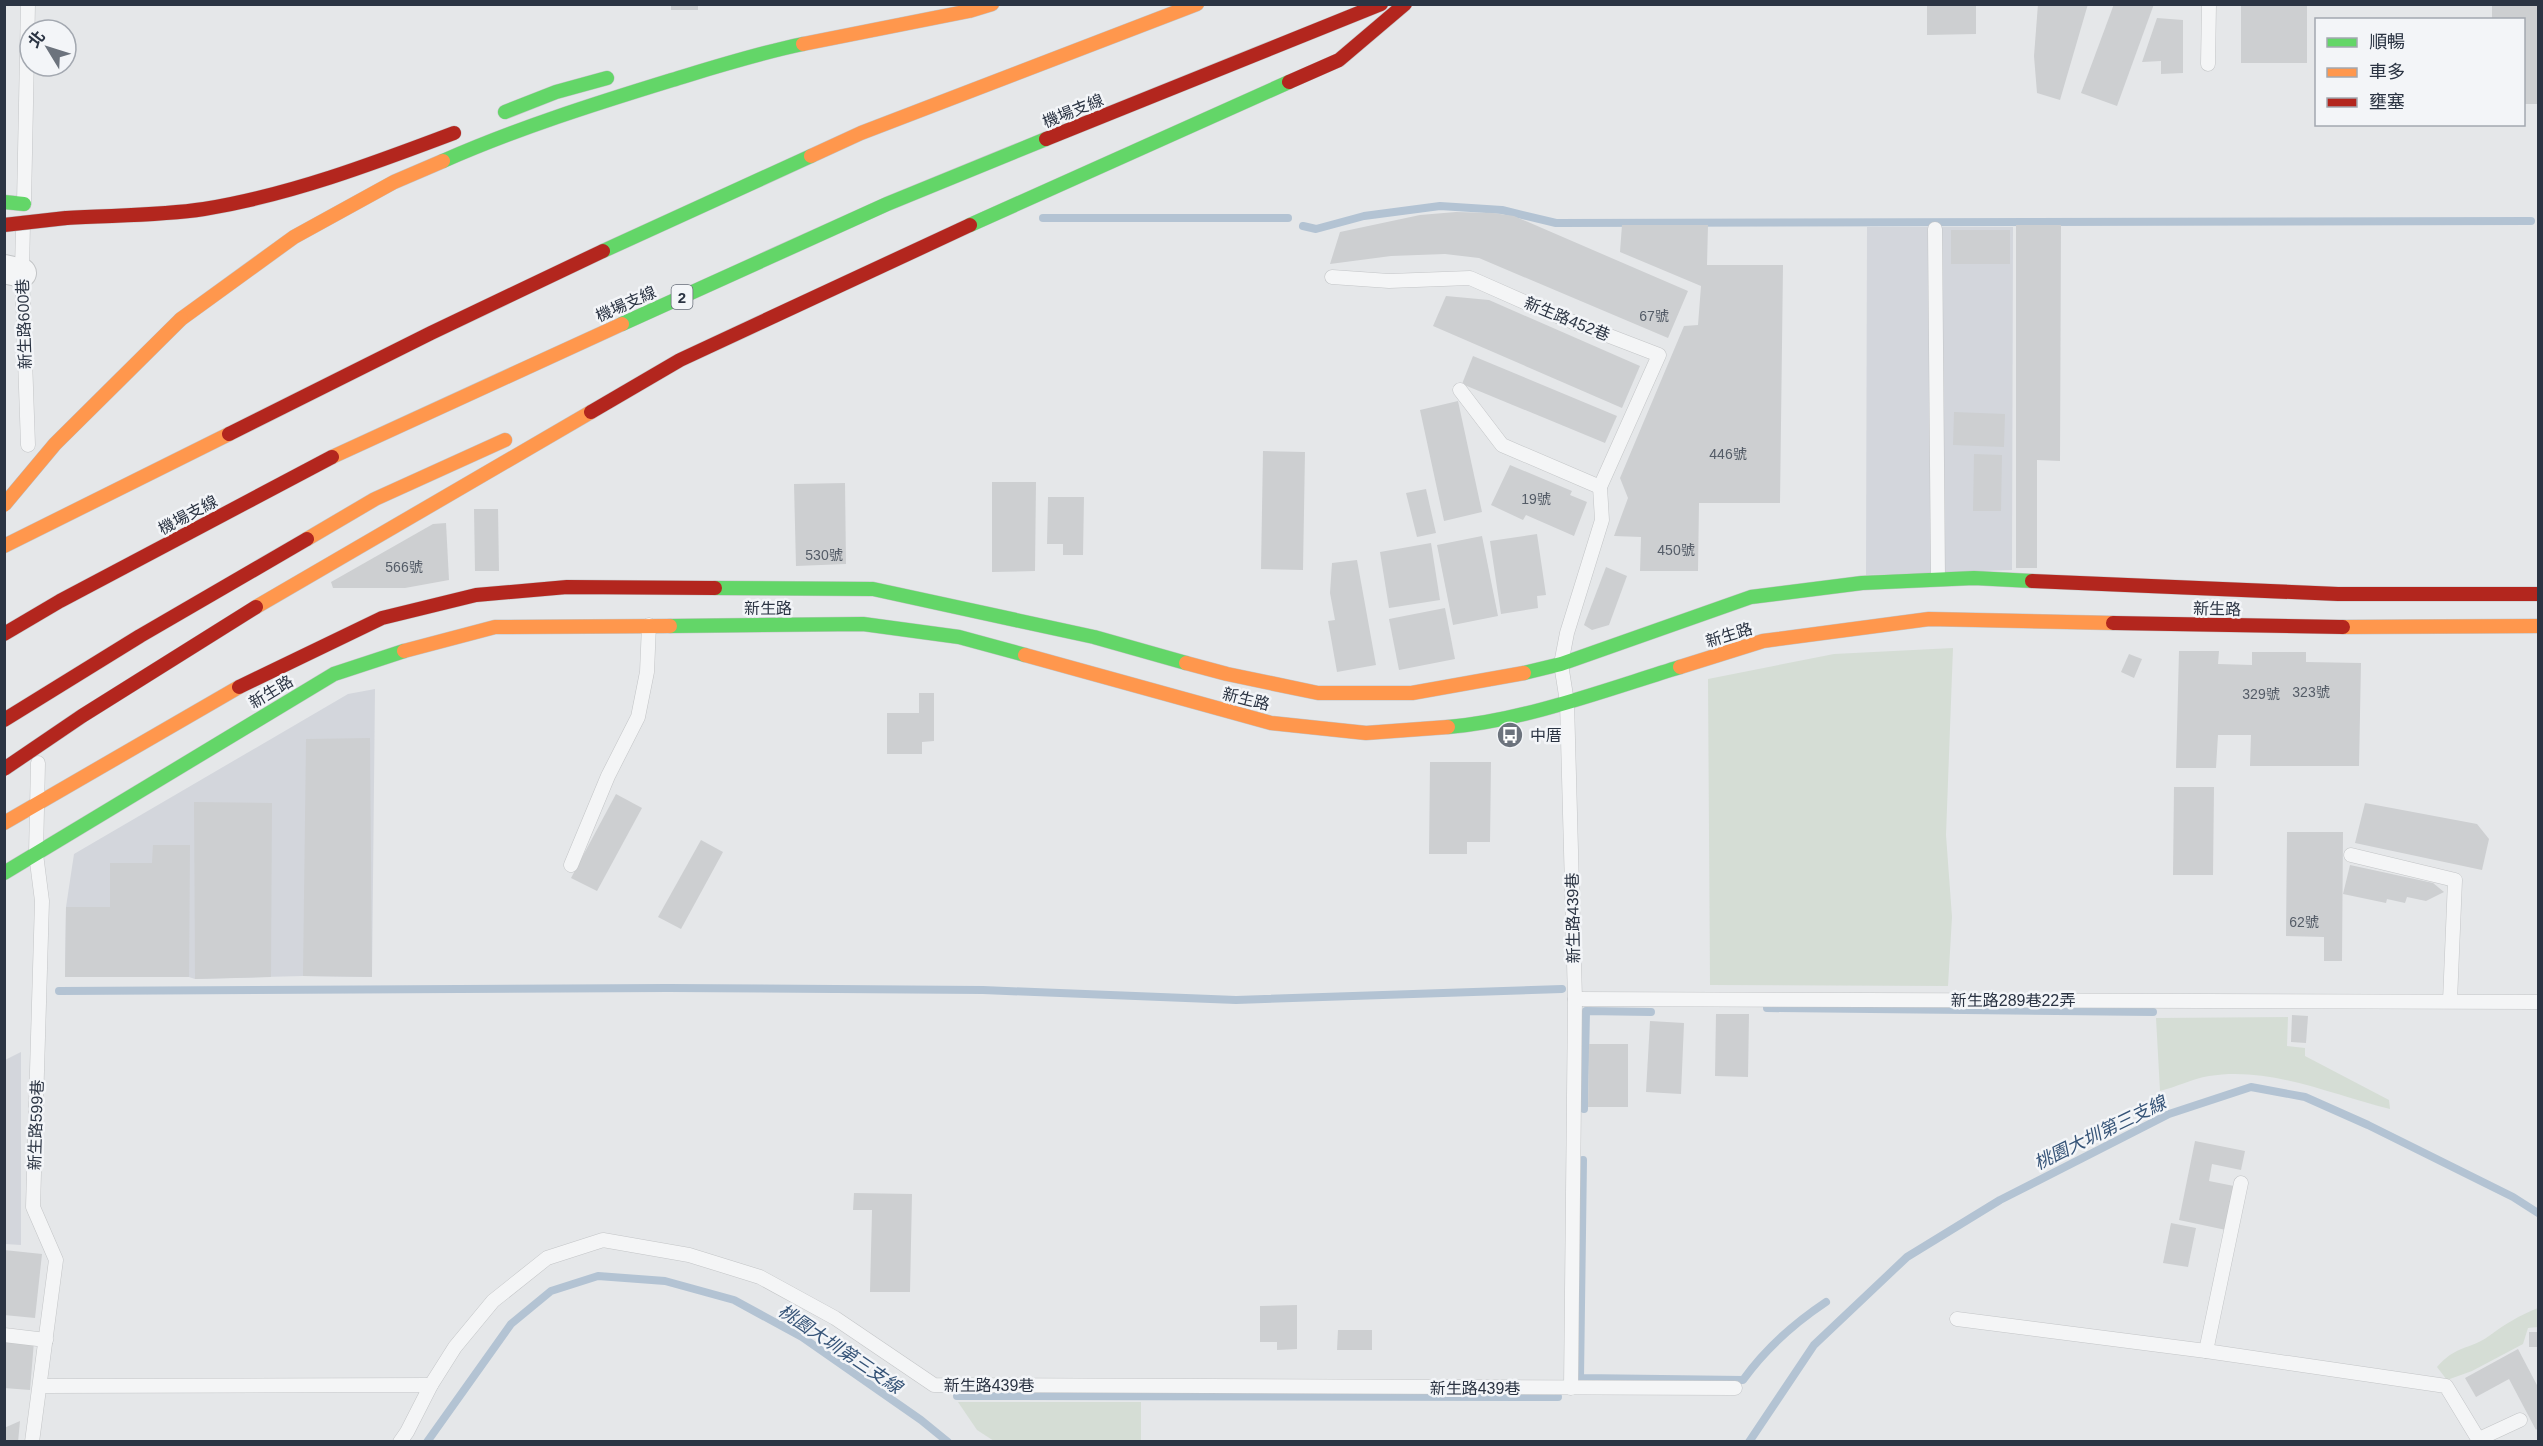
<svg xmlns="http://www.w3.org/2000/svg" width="2543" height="1446" viewBox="0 0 2543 1446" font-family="Helvetica,'Noto Sans TC',sans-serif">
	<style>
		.built { fill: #d3d6dc }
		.green { fill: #d5ddd5 }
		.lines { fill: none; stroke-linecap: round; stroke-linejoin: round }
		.stream { stroke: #b3c3d3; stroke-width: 8 }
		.building { fill: #cdcfd1 }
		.lane-casing { stroke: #c3c5c7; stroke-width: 15 }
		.street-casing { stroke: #c3c5c7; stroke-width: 30 }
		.fast-casing { stroke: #c3c5c7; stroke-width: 15 }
		.slow-casing { stroke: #c3c5c7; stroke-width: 15 }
		.jam-casing { stroke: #c3c5c7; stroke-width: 15 }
		.lane { stroke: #f4f5f6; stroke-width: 14 }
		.street { stroke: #f4f5f6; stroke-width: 28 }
		.fast { stroke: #63d668; stroke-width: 14 }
		.slow { stroke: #ff974d; stroke-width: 14 }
		.jam { stroke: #b3261e; stroke-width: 14 }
		.slow-bridge-casing { stroke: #b7babe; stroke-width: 15; stroke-linecap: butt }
		.jam-bridge-casing { stroke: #b7babe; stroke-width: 15; stroke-linecap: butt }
		.slow-bridge { stroke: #ff974d; stroke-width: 14 }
		.jam-bridge { stroke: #b3261e; stroke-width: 14 }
		.labels { text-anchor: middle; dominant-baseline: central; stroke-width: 5; stroke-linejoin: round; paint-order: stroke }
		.number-label { font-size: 14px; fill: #545c67 }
		.shield { fill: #f3f5f8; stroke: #676e79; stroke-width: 1.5 }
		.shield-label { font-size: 15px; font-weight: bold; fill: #2b3443 }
		.street-label { font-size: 16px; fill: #2b3443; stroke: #f3f5f8 }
		.poi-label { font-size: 16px; fill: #2b3443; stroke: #f3f5f8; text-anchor: start }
		.water-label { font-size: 18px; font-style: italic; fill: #355377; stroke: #f3f5f8 }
	</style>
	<rect width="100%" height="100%" fill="#e5e7e9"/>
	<!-- built -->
	<g class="built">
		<path d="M 1867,227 L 2013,227 L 2012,570 L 1866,575 Z"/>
		<path d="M 375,689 L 372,977 L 303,976 L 195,979 L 189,977 L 65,977 L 66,907 L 74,854 L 348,694 Z"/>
		<path d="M 21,1052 L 21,1245 L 5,1244 L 5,1060 Z"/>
	</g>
	<!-- green -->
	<g class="green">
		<path d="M 1953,648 L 1946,835 L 1952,917 L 1948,986 L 1710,985 L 1708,679 L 1834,654 Z"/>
		<path d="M 2288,1017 L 2287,1046 L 2305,1048 L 2305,1056 L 2389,1100 L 2390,1109 C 2332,1095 2270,1066 2209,1076 C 2192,1079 2176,1087 2160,1091 L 2156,1018 Z"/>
		<path d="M 2538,1308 L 2538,1327 L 2528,1328 L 2523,1344 L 2472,1371 L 2447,1380 L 2437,1367 C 2456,1345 2469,1350 2489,1336 C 2505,1324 2520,1315 2538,1308 Z"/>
		<path d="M 958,1402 L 1141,1402 L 1141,1441 L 994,1441 L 977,1430 Z"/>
	</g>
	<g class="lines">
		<!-- stream -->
		<g class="stream">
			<path d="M 1043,218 L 1288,218"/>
			<path d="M 1303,226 L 1316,229 L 1364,216 L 1440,206 L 1502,210 L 1556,223 L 2531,221"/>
			<path d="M 59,991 L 668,988 L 983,990 L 1236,1000 L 1562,989"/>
			<path d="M 1767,1008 L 2153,1012"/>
			<path d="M 1584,1109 L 1586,1011 L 1651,1012"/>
			<path d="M 1583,1160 L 1580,1378 L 1743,1380 C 1766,1348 1793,1324 1826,1302"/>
			<path d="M 957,1396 L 1558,1397"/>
			<path d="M 427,1442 L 511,1324 L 551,1291 L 598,1276 L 665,1281 L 734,1300 L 802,1337 L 921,1420 L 948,1442"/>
			<path d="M 1749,1442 L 1814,1345 L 1907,1257 L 2000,1200 L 2169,1114 L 2251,1087 L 2305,1097 L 2368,1125 L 2513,1197 L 2538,1213"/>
		</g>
	</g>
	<!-- building -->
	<g class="building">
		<rect x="671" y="4" width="27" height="6"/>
		<path d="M 1927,4 L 1976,4 L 1976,34 L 1927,35 Z"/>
		<path d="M 2038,4 L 2088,4 L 2060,100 L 2037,93 L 2034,56 Z"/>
		<path d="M 2114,4 L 2154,4 L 2117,106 L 2081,93 Z"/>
		<rect x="2241" y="4" width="66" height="59"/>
		<path d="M 2492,4 L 2538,4 L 2538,104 L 2524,104 L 2524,20 L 2492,20 Z"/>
		<path d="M 2157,18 L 2183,20 L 2183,73 L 2161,74 L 2161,61 L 2142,62 Z"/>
		<path d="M 1456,212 L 1493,213 L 1514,216 L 1688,291 L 1668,338 L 1479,258 L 1445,254 L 1391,256 L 1330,264 L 1340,232 L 1420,215 Z"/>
		<path d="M 1622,225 L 1708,225 L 1707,265 L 1783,265 L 1780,503 L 1699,503 L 1698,571 L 1640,571 L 1641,537 L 1614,536 L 1628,498 L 1620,478 L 1684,326 L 1698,325 L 1701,286 L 1620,252 Z"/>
		<path d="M 2016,225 L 2061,225 L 2060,461 L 2037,460 L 2037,568 L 2016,568 Z"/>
		<rect x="1951" y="230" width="59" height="34"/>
		<path d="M 1446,296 L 1489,300 L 1640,366 L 1622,408 L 1433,326 Z"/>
		<path d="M 1473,356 L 1617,416 L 1605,443 L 1462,384 Z"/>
		<path d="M 1458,401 L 1482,512 L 1444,521 L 1420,410 Z"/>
		<path d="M 1954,412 L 2005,414 L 2004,447 L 1953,445 Z"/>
		<path d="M 1263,451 L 1305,452 L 1303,570 L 1261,569 Z"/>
		<path d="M 1974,454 L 2002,455 L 2001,511 L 1973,511 Z"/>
		<path d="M 1510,465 L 1572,491 L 1570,495 L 1587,502 L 1574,536 L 1526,515 L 1523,520 L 1491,505 Z"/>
		<path d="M 992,482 L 1036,482 L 1035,571 L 992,572 Z"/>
		<path d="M 845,483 L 846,564 L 796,566 L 794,484 Z"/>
		<path d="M 1426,489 L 1436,533 L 1417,537 L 1406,493 Z"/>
		<path d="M 1048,497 L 1084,497 L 1083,555 L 1063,555 L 1063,544 L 1047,544 Z"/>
		<path d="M 474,509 L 498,509 L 499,571 L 475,571 Z"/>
		<path d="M 446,523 L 449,580 L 405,588 L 333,588 L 331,582 L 433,524 Z"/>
		<path d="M 1537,534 L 1546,595 L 1537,596 L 1538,608 L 1501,614 L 1490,541 Z"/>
		<path d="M 1482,536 L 1498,616 L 1453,625 L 1437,545 Z"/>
		<path d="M 1431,543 L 1440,600 L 1389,608 L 1380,552 Z"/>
		<path d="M 1357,560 L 1376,665 L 1337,672 L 1328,621 L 1335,620 L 1330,593 L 1332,563 Z"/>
		<path d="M 1606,567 L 1627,576 L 1609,625 L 1592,630 L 1584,625 Z"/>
		<path d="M 1445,608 L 1455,659 L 1399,670 L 1389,619 Z"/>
		<path d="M 2179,651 L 2219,651 L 2218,664 L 2252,665 L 2252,652 L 2306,652 L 2306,662 L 2361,663 L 2359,766 L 2250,766 L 2251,735 L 2218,735 L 2216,768 L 2176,768 Z"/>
		<path d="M 2129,654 L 2142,659 L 2134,678 L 2121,672 Z"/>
		<path d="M 919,693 L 934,693 L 934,741 L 922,742 L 922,754 L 887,754 L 887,713 L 919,713 Z"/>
		<path d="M 370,738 L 372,977 L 303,976 L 306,739 Z"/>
		<path d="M 1430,762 L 1491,762 L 1490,842 L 1467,842 L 1467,854 L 1429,854 Z"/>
		<path d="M 2174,787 L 2214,787 L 2213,875 L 2173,875 Z"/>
		<path d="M 616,794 L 642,808 L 597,891 L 571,878 Z"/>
		<path d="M 194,802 L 272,803 L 271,977 L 195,979 Z"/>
		<path d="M 2365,803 L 2477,824 L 2489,839 L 2482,870 L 2355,843 Z"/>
		<path d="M 2287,832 L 2343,832 L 2342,961 L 2324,961 L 2324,937 L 2286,936 Z"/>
		<path d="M 701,840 L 723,852 L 681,929 L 658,917 Z"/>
		<path d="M 153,845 L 190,845 L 189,977 L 65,977 L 66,907 L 110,907 L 110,863 L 152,863 Z"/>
		<path d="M 2350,865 L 2433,883 L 2444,892 L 2426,901 L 2407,897 L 2405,903 L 2387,899 L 2386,903 L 2343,894 Z"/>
		<path d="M 1716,1014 L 1749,1014 L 1748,1077 L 1715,1076 Z"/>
		<path d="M 2292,1015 L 2308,1016 L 2306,1043 L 2291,1042 Z"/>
		<path d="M 1650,1021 L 1684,1023 L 1681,1094 L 1646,1092 Z"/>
		<path d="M 1589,1044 L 1628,1044 L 1628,1107 L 1588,1107 Z"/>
		<path d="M 2195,1141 L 2245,1151 L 2241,1170 L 2212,1164 L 2209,1181 L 2234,1186 L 2226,1230 L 2179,1220 Z"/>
		<path d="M 854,1193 L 912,1194 L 910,1292 L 870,1292 L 872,1210 L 853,1210 Z"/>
		<path d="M 2171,1223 L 2196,1228 L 2188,1267 L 2163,1263 Z"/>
		<path d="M 4,1250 L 42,1254 L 35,1318 L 4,1315 Z"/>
		<path d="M 1297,1305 L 1297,1349 L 1277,1350 L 1277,1342 L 1260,1342 L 1260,1306 Z"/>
		<path d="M 1338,1330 L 1372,1330 L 1372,1350 L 1337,1350 Z"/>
		<rect x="2529" y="1332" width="9" height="15"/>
		<path d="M 4,1338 L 34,1341 L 30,1390 L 4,1388 Z"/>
		<path d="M 2518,1349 L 2538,1387 L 2538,1428 L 2536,1430 L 2509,1379 L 2476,1397 L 2465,1378 Z"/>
		<path d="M 20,1421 L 18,1442 L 4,1442 L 4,1428 Z"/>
	</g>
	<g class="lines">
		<!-- lane casing -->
		<g class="lane-casing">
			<g id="lane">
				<path d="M 2208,64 L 2209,4"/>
				<path d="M 24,203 L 28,4"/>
				<path d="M 23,223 L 22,273 L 28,445"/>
				<path d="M 1935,229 L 1938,579"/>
				<path d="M 1332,277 L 1389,281 L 1470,278 L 1547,312 L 1659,355 L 1600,487 L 1602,520 L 1567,633 L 1561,664 L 1567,702 L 1575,999 L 1571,1388"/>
				<path d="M 1460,390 L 1502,445 L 1600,487"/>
				<path d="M 2351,855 L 2455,880 L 2450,1001"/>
				<path d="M 571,865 L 608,776 L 638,717 L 647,672 L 649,625"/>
				<path d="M 1575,999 L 2538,1002"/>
				<path d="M 1957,1319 L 2206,1351 L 2446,1386 L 2480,1442"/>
				<path d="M 4,1335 L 46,1340"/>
				<path d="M 2206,1351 L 2241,1183"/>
				<path d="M 431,1385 L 455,1347 L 493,1301 L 547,1258 L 603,1240 L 689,1255 L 760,1277 L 835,1318 L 934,1385 L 1735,1388"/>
				<path d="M 40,1386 L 431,1385 L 407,1432 L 400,1442"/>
				<path d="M 2479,1439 L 2520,1420"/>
				<path d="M 32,1442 L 56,1260 L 33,1207 L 42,901 L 36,854 L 38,763"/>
			</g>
		</g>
		<!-- street casing -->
		<g class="street-casing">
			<path id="street" d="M 4,269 L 22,273"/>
		</g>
		<!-- fast casing -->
		<g class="fast-casing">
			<g id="fast">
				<path d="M 505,112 L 556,92 L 607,78"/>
				<path d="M 443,161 C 518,128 594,104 672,80 C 715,67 759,53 803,44"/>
				<path d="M 4,202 L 24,204"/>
				<path d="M 970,225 L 1289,82"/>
				<path d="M 603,251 L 811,156"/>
				<path d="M 622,324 L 887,204 L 1046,139"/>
				<path d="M 715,588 L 873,589 L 1094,637 L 1186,663"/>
				<path d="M 670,626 L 863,624 L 959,637 L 1025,655"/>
				<path d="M 1524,673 L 1561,664 L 1751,597 L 1862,583 L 1974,578 L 2032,581"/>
				<path d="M 1448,727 C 1523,721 1608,689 1680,667"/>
				<path d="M 4,873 L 334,674 L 404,651"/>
			</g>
		</g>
		<!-- slow casing -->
		<g class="slow-casing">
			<g id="slow">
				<path d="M 803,44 L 969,11 L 992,4"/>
				<path d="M 811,156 L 861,133 L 1197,4"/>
				<path d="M 181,319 L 294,237 L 394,182 L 443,161"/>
				<path d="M 332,457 L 622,324"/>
				<path d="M 307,539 L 375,499 L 505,440"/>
				<path d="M 4,546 L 229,434"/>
				<path d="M 256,607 L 591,412"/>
				<path d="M 2343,627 L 2538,626"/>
				<path d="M 404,651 L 495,627 L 670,626"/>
				<path d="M 1025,655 L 1271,723 L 1366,733 L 1448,727"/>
				<path d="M 1186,663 L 1227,674 L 1318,693 L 1412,693 L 1524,673"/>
				<path d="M 1680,667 L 1763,641 L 1929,619 L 2113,623"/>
				<path d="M 4,823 L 239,687"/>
			</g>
		</g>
		<!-- jam casing -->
		<g class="jam-casing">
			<g id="jam">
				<path d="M 1289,82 L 1339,60 L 1405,4"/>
				<path d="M 1046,139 L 1381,4"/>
				<path d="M 66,218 C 112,215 158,216 204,209 C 290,195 372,164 454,133"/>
				<path d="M 591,412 L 680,360 L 970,225"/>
				<path d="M 229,434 L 431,333 L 603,251"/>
				<path d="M 2032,581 L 2338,594 L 2538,594"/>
				<path d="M 2113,623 L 2343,627"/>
				<path d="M 4,634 L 60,601 L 332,457"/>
				<path d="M 239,687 L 382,618 L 476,595 L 567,587 L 715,588"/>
				<path d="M 4,720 L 140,636 L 307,539"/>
			</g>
		</g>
		<!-- lane -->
		<use href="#lane" class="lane"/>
		<!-- street -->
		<use href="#street" class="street"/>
		<!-- fast -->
		<use href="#fast" class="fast"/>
		<!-- slow -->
		<use href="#slow" class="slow"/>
		<!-- jam -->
		<use href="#jam" class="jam"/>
		<!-- slow-bridge casing -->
		<g class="slow-bridge-casing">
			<path id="slow-bridge" d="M 4,505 L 55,444 L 181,319"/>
		</g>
		<!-- jam-bridge casing -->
		<g class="jam-bridge-casing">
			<g id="jam-bridge">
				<path d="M 4,225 L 66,218"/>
				<path d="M 4,769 L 82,716 L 256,607"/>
			</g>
		</g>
		<!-- slow-bridge -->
		<use href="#slow-bridge" class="slow-bridge"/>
		<!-- jam-bridge -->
		<use href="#jam-bridge" class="jam-bridge"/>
	</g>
	<!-- icons -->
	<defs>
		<g id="bus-disc" transform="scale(1.35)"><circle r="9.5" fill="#6c737d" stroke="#f3f5f8"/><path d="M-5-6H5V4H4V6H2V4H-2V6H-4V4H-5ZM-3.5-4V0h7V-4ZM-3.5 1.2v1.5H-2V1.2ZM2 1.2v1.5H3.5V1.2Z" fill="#fff"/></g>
	</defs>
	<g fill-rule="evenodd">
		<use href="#bus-disc" x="1510" y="735"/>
	</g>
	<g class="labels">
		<!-- number labels -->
		<g class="number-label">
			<text x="1654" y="316">67號</text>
			<text x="1728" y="454">446號</text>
			<text x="1536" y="499">19號</text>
			<text x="1676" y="550">450號</text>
			<text x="824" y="555">530號</text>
			<text x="404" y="567">566號</text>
			<text x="2311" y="692">323號</text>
			<text x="2261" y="694">329號</text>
			<text x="2304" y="922">62號</text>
		</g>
		<!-- shield labels -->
		<rect class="shield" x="671.5" y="285" width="21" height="24" rx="4.5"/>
		<g class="shield-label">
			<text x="682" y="297">2</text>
		</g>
		<!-- street labels -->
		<g class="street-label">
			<text transform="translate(1073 111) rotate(-22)">機場支線</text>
			<text transform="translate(626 304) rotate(-24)">機場支線</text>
			<text transform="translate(1567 319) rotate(22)">新生路452巷</text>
			<text transform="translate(24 324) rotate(-92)">新生路600巷</text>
			<text transform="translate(188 515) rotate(-28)">機場支線</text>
			<text x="768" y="608">新生路</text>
			<text transform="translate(2217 609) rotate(1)">新生路</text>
			<text transform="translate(1729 635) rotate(-17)">新生路</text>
			<text transform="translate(271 692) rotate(-31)">新生路</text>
			<text transform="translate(1246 699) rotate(14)">新生路</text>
			<text transform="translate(1573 918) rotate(-91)">新生路439巷</text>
			<text x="2013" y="1000">新生路289巷22弄</text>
			<text transform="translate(36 1125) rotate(-88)">新生路599巷</text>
			<text x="989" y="1385">新生路439巷</text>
			<text x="1475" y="1388">新生路439巷</text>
		</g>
		<!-- poi labels -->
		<g class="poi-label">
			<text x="1530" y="735">中厝</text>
		</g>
		<!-- water labels -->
		<g class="water-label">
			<text transform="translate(2100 1133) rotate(-26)">桃園大圳第三支線</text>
			<text transform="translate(840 1349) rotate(34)">桃園大圳第三支線</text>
		</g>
	</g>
	<!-- border -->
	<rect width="2543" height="1446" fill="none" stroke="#2b3443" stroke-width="12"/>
	<!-- legend -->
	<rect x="2315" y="18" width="210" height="108" fill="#f3f5f8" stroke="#a3a8b0" stroke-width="1.5"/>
	<rect x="2327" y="38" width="30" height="9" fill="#63d668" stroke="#a3a8b0" stroke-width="1.5"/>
	<text x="2369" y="48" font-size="18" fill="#2b3443">順暢</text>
	<rect x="2327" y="68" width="30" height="9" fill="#ff974d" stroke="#a3a8b0" stroke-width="1.5"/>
	<text x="2369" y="78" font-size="18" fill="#2b3443">車多</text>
	<rect x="2327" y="98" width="30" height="9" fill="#b3261e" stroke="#a3a8b0" stroke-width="1.5"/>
	<text x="2369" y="108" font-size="18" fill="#2b3443">壅塞</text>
	<!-- north arrow -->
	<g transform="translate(48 48) rotate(308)"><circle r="28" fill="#f3f5f8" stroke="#a3a8b0" stroke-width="1.5"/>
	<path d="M0-4.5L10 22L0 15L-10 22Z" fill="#6c737d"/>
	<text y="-9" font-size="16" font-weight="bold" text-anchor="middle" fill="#2b3443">北</text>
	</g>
</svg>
